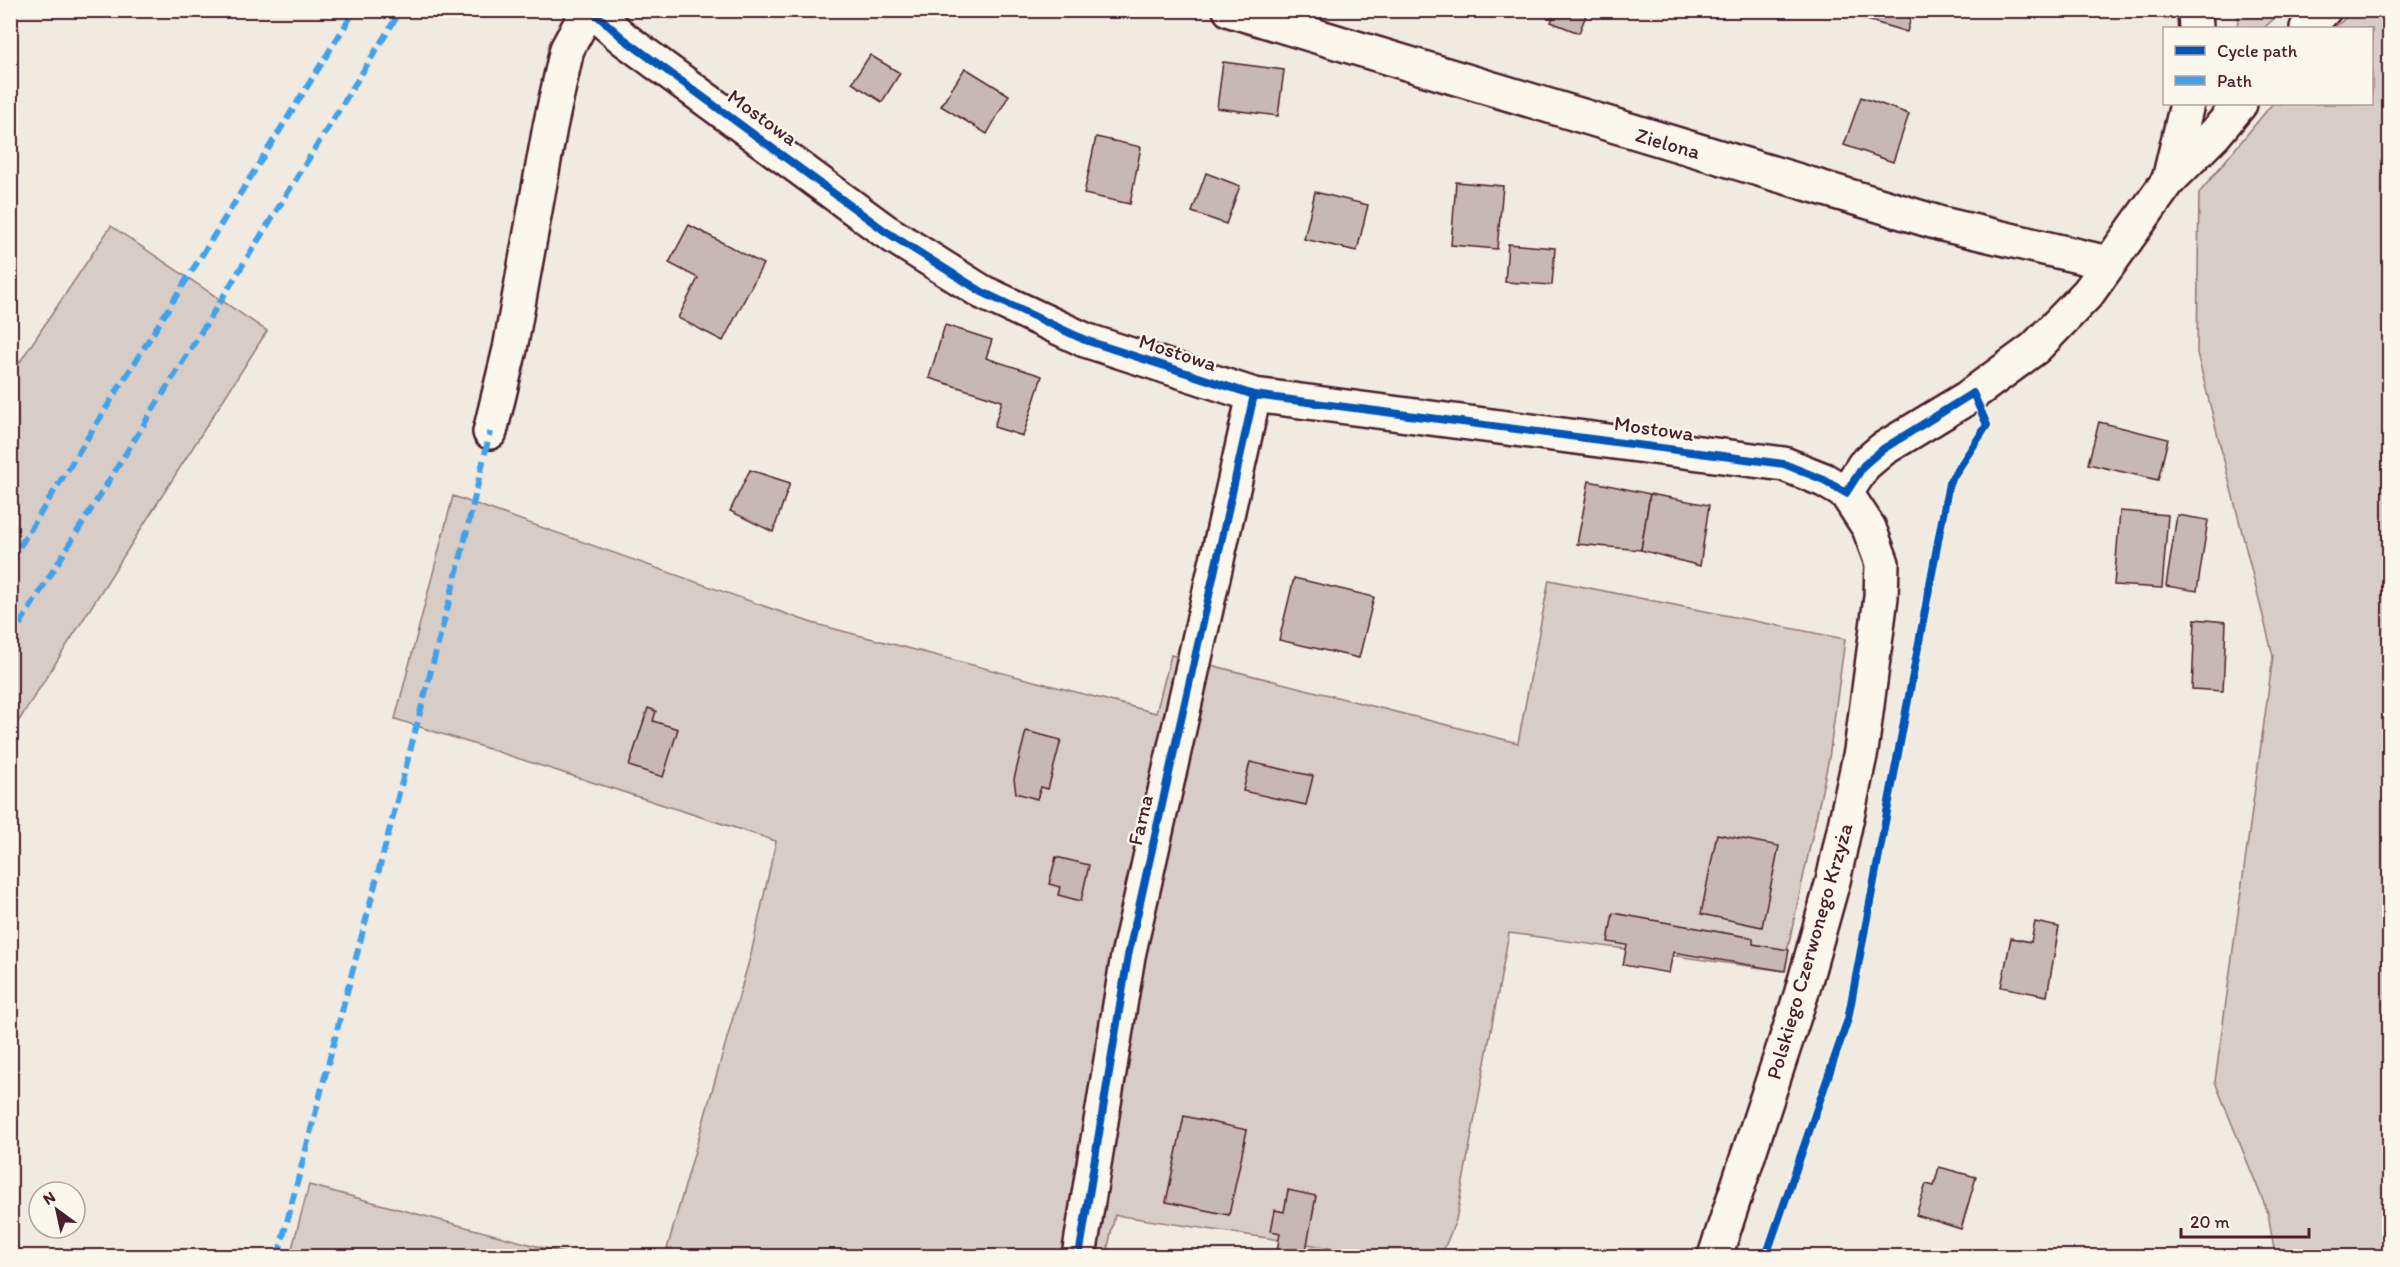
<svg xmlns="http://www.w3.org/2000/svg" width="2400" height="1267" viewBox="0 0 2400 1267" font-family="Itim,sans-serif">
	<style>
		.green { fill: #d8ccc6; stroke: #917678; stroke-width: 1.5 }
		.building { fill: #c8b8b3; stroke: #4a1f2b; stroke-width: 1.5 }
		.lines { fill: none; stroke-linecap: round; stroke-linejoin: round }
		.minor-casing { stroke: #4a1f2b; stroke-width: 38 }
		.tertiary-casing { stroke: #4a1f2b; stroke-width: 38 }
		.minor { stroke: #fbf7ec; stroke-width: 33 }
		.tertiary { stroke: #fbf7ec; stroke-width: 33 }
		.quiet { stroke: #40a2eb; stroke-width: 6; stroke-dasharray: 12 6; stroke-linecap: butt }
		.cycleway-casing { stroke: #fbf7ec; stroke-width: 11 }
		.cycleway { stroke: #0057b8; stroke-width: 8 }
		.labels { text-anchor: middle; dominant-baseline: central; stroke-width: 4.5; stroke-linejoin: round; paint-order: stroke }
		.street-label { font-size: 21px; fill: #4a1f2b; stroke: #fbf7ec }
	</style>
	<rect width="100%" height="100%" fill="#f0eae0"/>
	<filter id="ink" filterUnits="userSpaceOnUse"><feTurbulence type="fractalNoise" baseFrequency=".0167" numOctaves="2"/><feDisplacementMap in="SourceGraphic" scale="12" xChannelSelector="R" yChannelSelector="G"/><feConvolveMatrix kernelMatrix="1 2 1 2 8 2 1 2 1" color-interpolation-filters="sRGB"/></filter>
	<g filter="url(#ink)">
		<!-- green -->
		<g class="green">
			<path d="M 2355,10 L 2390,11 L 2389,1256 L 2275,1256 L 2268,1213 L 2215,1082 L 2273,656 L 2197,353 L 2199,193 L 2272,104 L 2372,104 L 2372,28 L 2334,28 Z"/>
			<path d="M 2239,11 L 2239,10 L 2282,11 L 2264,28 L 2237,28 Z"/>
			<path d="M 111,226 L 267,331 L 11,733 L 11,375 Z"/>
			<path d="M 453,496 L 812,623 L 1156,713 L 1171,655 L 1518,743 L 1549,580 L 1845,639 L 1829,758 L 1783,971 L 1509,933 L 1456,1220 L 1441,1256 L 1386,1256 L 1115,1215 L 1106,1256 L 665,1256 L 751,954 L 776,841 L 395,719 Z"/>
			<path d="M 309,1185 L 574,1256 L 290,1256 Z"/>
		</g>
		<!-- building -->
		<g class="building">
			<path d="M 1556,10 L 1588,10 L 1579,33 L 1551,22 Z"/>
			<path d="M 1856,10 L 1913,10 L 1907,32 L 1854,16 Z"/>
			<path d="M 870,55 L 900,73 L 882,102 L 852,83 Z"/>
			<path d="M 1223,62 L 1284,70 L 1278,116 L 1217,108 Z"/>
			<path d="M 965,68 L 1009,95 L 987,134 L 941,106 Z"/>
			<path d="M 1861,97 L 1909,114 L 1893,162 L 1844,145 Z"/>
			<path d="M 1096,137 L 1141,147 L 1130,204 L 1084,194 Z"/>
			<path d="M 1206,173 L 1240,186 L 1226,224 L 1192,212 Z"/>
			<path d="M 1456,182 L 1503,186 L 1497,249 L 1451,245 Z"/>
			<path d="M 1315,192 L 1368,205 L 1357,251 L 1304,239 Z"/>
			<path d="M 689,225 L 763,264 L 723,341 L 678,318 L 698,278 L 669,263 Z"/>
			<path d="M 1508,244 L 1555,248 L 1552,285 L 1505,282 Z"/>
			<path d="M 945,325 L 992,340 L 986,358 L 1042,376 L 1023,436 L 994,427 L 1002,401 L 929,378 Z"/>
			<path d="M 2099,422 L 2168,439 L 2158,480 L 2088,464 Z"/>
			<path d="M 750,470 L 790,483 L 773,532 L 730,511 Z"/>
			<path d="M 1589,481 L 1650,494 L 1641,550 L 1577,544 Z"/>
			<path d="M 1650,494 L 1709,505 L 1700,566 L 1641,550 Z"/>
			<path d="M 2120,511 L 2168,515 L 2162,588 L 2114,585 Z"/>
			<path d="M 2177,515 L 2208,520 L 2197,591 L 2166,586 Z"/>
			<path d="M 1294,578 L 1374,597 L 1359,658 L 1279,640 Z"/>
			<path d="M 2195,619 L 2226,622 L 2223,691 L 2192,689 Z"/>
			<path d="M 648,708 L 656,711 L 653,721 L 678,729 L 663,777 L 629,766 Z"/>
			<path d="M 1026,731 L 1061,740 L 1048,789 L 1041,787 L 1037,799 L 1016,793 L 1014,779 Z"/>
			<path d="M 1250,762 L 1313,776 L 1306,805 L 1243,791 Z"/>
			<path d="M 1717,834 L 1779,846 L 1762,927 L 1701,914 Z"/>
			<path d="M 1056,857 L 1089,865 L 1081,901 L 1058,895 L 1060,887 L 1049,884 Z"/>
			<path d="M 1613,913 L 1753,938 L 1753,944 L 1789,950 L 1785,971 L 1673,952 L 1669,973 L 1623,965 L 1627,945 L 1608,942 Z"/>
			<path d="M 2035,922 L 2059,927 L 2047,996 L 2001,987 L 2011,938 L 2031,942 Z"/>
			<path d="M 1184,1116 L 1247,1130 L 1229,1215 L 1166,1202 Z"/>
			<path d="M 1939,1167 L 1976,1177 L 1961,1229 L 1916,1215 L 1926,1184 L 1934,1186 Z"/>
			<path d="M 1288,1190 L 1316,1196 L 1305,1256 L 1277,1251 L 1280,1233 L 1271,1231 L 1275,1210 L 1284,1212 Z"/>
		</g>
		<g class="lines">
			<!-- minor casing -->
			<g class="minor-casing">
				<g id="minor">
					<path d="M 1230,10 L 1942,224 L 2108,263"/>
					<path d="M 2195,10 L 2196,28"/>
					<path d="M 2307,28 L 2324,10"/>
					<path d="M 2169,180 L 2187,104"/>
					<path d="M 490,432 L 510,349 L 550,127 L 567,49 L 588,10"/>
					<path d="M 1846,493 L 1864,465 L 1883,449 L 1967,398 L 2035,348 L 2088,293 L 2169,180 L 2215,134 L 2240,104"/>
					<path d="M 1079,1256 L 1128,956 L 1254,395"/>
				</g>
			</g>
			<!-- tertiary casing -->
			<g class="tertiary-casing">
				<path id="tertiary" d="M 591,10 L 624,39 L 885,231 L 982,292 L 1085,340 L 1254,395 L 1784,464 L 1824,480 L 1846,493 L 1869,528 L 1882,563 L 1881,597 L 1861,751 L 1833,881 L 1801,995 L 1715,1256"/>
			</g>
			<!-- minor -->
			<use href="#minor" class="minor"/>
			<!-- tertiary -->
			<use href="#tertiary" class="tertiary"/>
			<!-- quiet -->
			<g class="quiet">
				<path d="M 10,562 L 355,10"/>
				<path d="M 10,640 L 401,10"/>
				<path d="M 278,1256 L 461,556 L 490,432"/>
			</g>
			<!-- cycleway casing -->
			<g class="cycleway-casing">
				<g id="cycleway">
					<path d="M 591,10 L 624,39 L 885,231 L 982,292 L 1085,340 L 1254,395 L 1784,464 L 1824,480 L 1846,493 L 1864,465 L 1883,449 L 1973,393 L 1987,425 L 1949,483 L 1848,1019 L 1766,1256"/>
					<path d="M 1079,1256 L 1128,956 L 1254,395"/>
				</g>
			</g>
			<!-- cycleway -->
			<use href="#cycleway" class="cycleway"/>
		</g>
	</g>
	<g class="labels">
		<!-- street labels -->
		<g class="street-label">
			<text transform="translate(763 117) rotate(36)">Mostowa</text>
			<text transform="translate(1668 143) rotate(16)">Zielona</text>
			<text transform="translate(1178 352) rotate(18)">Mostowa</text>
			<text transform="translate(1654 428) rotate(8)">Mostowa</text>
			<text transform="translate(1140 820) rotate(-77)">Farna</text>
			<text transform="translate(1809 951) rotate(-74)">Polskiego Czerwonego Krzyża</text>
		</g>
	</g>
	<!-- margin -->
	<rect width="2400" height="1267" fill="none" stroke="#fbf7ec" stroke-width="36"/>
	<rect x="18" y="18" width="2364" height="1231" fill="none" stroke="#4a1f2b" stroke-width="2" filter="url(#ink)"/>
	<!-- legend -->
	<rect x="2163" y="27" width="210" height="78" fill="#fbf7ec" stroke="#b4a19f" stroke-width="1.5"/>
	<rect x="2175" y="46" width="30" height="9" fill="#0057b8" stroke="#b4a19f" stroke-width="1.5"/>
	<text x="2217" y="57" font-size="18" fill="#4a1f2b">Cycle path</text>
	<rect x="2175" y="76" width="30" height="9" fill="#40a2eb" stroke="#b4a19f" stroke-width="1.5"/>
	<text x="2217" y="87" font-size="18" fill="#4a1f2b">Path</text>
	<!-- north arrow -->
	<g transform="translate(57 1210) rotate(327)"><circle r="28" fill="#fbf7ec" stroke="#b4a19f" stroke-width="1.5"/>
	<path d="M0-4.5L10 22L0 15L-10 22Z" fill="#4a1f2b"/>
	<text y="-9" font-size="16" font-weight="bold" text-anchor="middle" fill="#4a1f2b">N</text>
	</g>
	<!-- scale -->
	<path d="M2181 1228v9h128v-9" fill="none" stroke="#4a1f2b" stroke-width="3"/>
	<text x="2190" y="1228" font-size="18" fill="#4a1f2b" stroke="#fbf7ec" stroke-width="4.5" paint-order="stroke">20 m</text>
</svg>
